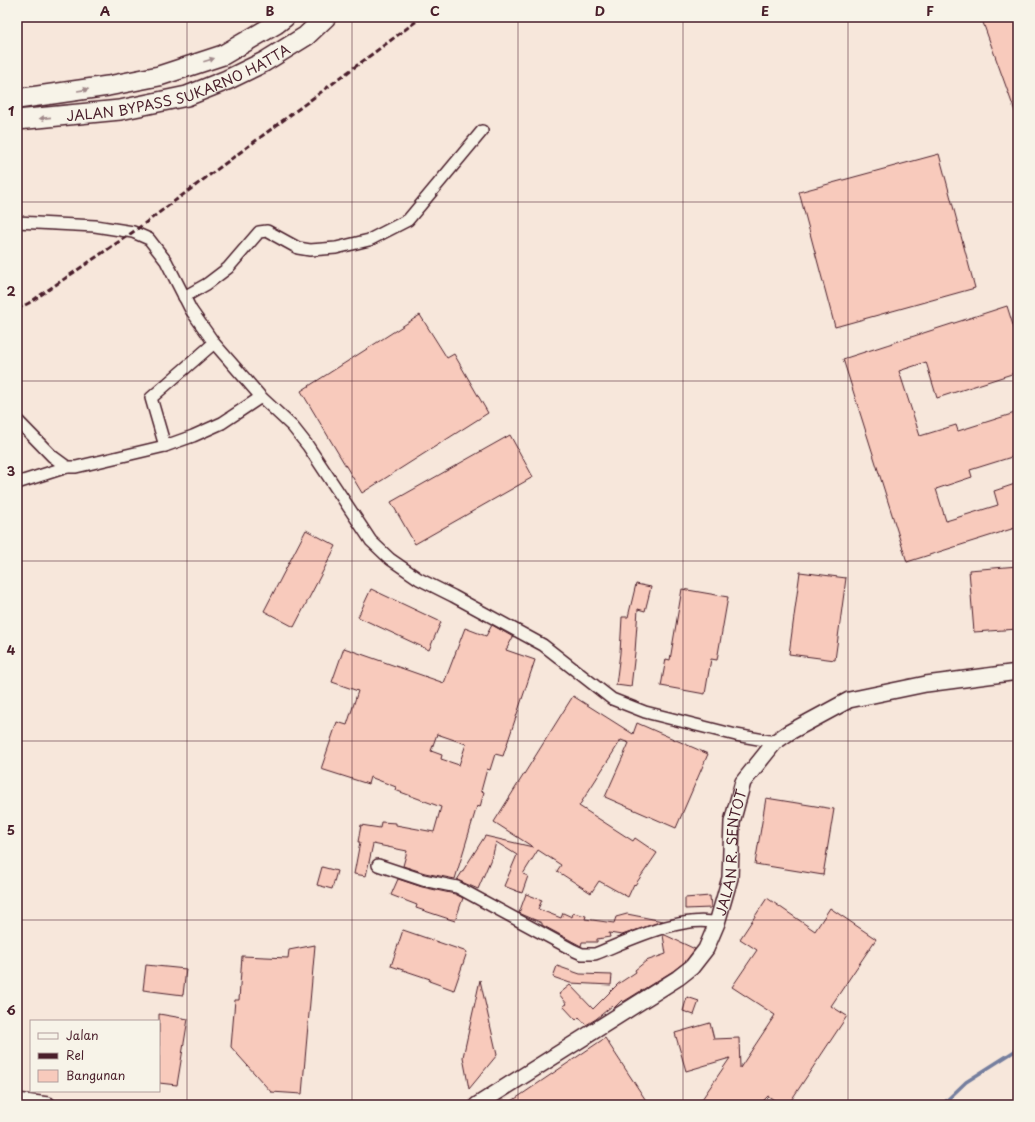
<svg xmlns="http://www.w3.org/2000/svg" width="1035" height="1122" viewBox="0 0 1035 1122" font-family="'Playpen Sans',sans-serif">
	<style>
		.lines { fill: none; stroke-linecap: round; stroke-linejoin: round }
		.stream { stroke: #757e9e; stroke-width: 3.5 }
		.building { fill: #f8cabc; stroke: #4a1f2b; fill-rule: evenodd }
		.street-casing { stroke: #4a1f2b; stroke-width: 14 }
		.secondary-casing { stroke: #4a1f2b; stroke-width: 18 }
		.highway-casing { stroke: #4a1f2b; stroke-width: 22 }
		.street { stroke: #f7f3e8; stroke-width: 11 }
		.secondary { stroke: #f7f3e8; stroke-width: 15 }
		.highway { stroke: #f7f3e8; stroke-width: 19 }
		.rail { stroke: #4a1f2b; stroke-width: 3; stroke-dasharray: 6 3; stroke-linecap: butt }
		.oneway { fill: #a0898a }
		.grid { fill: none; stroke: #4a1f2b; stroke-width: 1; stroke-opacity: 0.55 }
		.labels { text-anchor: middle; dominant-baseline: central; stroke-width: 3; stroke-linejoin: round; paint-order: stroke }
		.street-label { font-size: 14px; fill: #4a1f2b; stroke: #f7f3e8 }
		.neatline { fill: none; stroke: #4a1f2b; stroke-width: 1.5 }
		.grid-label { font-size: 13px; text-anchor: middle; font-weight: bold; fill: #4a1f2b }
	</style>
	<rect width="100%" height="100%" fill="#f7e7db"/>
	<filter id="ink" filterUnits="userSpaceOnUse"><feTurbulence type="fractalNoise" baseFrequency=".025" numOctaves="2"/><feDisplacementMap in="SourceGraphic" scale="8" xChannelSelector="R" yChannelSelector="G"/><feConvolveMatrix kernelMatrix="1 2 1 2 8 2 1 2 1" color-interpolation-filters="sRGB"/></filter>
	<g filter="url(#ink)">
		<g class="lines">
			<!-- stream -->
			<path class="stream" d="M 942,1105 L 966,1082 L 1018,1049"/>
		</g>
		<!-- building -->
		<g class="building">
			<path d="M 981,17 L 1018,17 L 1018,117 L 1017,117 Z"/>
			<path d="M 939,154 L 975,288 L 835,327 L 799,192 Z"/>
			<path d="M 1007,306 L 1018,341 L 1018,372 L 937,398 L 926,362 L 899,371 L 920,436 L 956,425 L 958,431 L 1018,412 L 1018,455 L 970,470 L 972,477 L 936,489 L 946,521 L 998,505 L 994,491 L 1018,483 L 1018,527 L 907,562 L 843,359 Z"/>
			<path d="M 420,315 L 447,358 L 454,354 L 488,413 L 362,493 L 301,391 Z"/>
			<path d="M 510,435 L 533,477 L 415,544 L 391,502 Z"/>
			<path d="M 306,530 L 336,546 L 294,627 L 264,611 Z"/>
			<path d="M 1018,566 L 1018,629 L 974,632 L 969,570 Z"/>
			<path d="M 800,572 L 846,578 L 835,660 L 789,654 Z"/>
			<path d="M 636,584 L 651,587 L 645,611 L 638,609 L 635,652 L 631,687 L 616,685 L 620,653 L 622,617 L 628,617 Z"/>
			<path d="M 371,589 L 441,622 L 429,650 L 358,617 Z"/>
			<path d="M 682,589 L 728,597 L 717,660 L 711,659 L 705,694 L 661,686 L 666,659 L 670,660 Z"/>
			<path d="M 492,625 L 513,637 L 506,650 L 535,660 L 503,756 L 495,754 L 490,770 L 487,769 L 481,791 L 484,792 L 480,807 L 477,806 L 455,879 L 425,873 L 403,866 L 407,851 L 373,844 L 366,876 L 354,874 L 360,842 L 358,842 L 361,825 L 380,828 L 381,822 L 396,823 L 396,825 L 434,832 L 441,807 L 395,790 L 396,787 L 370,777 L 368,784 L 321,769 L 337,722 L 347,725 L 358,691 L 332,682 L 344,648 L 444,683 L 465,628 L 486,636 ZM 437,734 L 466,744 L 459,765 L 441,759 L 442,755 L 431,751 Z"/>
			<path d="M 573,696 L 633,734 L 637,723 L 708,754 L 676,828 L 605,797 L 629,743 L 621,740 L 579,806 L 633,841 L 635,838 L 657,853 L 635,885 L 634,884 L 628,897 L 599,881 L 591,893 L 557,871 L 561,865 L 538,850 L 523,874 L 528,876 L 522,893 L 504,886 L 517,855 L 496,842 L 493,854 L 478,889 L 457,880 L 485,836 L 533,847 L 494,822 Z"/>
			<path d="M 766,798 L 834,809 L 823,875 L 755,864 Z"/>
			<path d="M 322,867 L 337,871 L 332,889 L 317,885 Z"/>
			<path d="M 398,879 L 422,887 L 455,894 L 463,898 L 455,921 L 416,908 L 417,905 L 391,895 Z"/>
			<path d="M 526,894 L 542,900 L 538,909 L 561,918 L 563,913 L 572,917 L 573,913 L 586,916 L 585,919 L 614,923 L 616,917 L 627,914 L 663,921 L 622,935 L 609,933 L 610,937 L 597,939 L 597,942 L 582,942 L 581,946 L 542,925 L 542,923 L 519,913 Z"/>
			<path d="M 710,896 L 711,908 L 685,909 L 685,898 Z"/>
			<path d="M 767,898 L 815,931 L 830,908 L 876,939 L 831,1006 L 847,1016 L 788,1105 L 782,1105 L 768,1096 L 759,1105 L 698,1105 L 730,1058 L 686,1071 L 675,1033 L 710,1023 L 714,1039 L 739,1038 L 740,1068 L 775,1015 L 732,987 L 757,950 L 740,939 Z"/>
			<path d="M 403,930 L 467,952 L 454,990 L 429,981 L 430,979 L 391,966 Z"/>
			<path d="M 663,935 L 665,935 L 695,949 L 686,961 L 673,971 L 623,1002 L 622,1000 L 614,1008 L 612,1006 L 596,1019 L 586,1025 L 579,1017 L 576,1020 L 563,1006 L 567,1004 L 559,994 L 570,985 L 593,1009 L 618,984 L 636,972 L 635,970 L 646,961 L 666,954 Z"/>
			<path d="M 315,945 L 302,1094 L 271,1092 L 231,1047 L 235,1000 L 239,1000 L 242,956 L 288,958 L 289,950 Z"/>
			<path d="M 146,965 L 186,969 L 183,995 L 143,990 Z"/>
			<path d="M 557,966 L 580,974 L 612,975 L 611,985 L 570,983 L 553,977 Z"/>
			<path d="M 480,980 L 497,1055 L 469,1089 L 463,1057 Z"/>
			<path d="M 687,997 L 699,1001 L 694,1015 L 683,1011 Z"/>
			<path d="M 159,1014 L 188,1019 L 177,1085 L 159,1083 Z"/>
			<path d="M 605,1038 L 649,1105 L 506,1105 Z"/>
		</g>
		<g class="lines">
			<!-- street casing -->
			<g class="street-casing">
				<g id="street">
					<path d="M 17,222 L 95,226 L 133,232 L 149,239 L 166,261 L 191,310 L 214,343 L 261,397 L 293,427 L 308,446 L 371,541 L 390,559 L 419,579 L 453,596 L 543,645 L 612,699 L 645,712 L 736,735 L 775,742"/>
					<path d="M 184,297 L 207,284 L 228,268 L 259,232 L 267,231 L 298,248 L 310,250 L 336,248 L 369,240 L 408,220 L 482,131"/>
					<path d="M 17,420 L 52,456 L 67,467 L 76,467 L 165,446 L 193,436 L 222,423 L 261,397"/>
					<path d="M 165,446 L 151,398 L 214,343"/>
					<path d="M 17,483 L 67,467"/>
					<path d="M 378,865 L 423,880 L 457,887 L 573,950 L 582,954 L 595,954 C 628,941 682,914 717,923"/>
				</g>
			</g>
			<!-- secondary casing -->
			<g class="secondary-casing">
				<g id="secondary">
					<path d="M 17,1101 L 48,1105"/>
					<path id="s1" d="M 477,1105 L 678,978 L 692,967 L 706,949 L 717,923 L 730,878 L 732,822 L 743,782 L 775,742 L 788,733 L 849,700 L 926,684 L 1018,672"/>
				</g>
			</g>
			<!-- highway casing -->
			<g class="highway-casing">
				<g id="highway">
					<path d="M 17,99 L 108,86 L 159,76 L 223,55 L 276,24 L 285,17"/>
					<path id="s2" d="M 17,120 L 120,110 L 187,96 L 227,80 L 264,62 L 306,36 L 326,17"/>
				</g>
			</g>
			<!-- street -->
			<use href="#street" class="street"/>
			<!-- secondary -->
			<use href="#secondary" class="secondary"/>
			<!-- highway -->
			<use href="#highway" class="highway"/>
			<!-- rail -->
			<path class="rail" d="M 17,309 L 29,303 L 133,232 L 422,17"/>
		</g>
		<!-- one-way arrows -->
		<defs><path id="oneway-solid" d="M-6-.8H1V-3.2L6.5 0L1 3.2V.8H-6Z"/></defs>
		<g class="oneway">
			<use href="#oneway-solid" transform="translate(209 60) rotate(-18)"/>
			<use href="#oneway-solid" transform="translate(83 90) rotate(-9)"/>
			<use href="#oneway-solid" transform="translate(45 118) rotate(174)"/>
		</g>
	</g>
	<!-- grid -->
	<path class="grid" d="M 187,17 L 187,1105M 352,17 L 352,1105M 518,17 L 518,1105M 683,17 L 683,1105M 848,17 L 848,1105M 17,202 L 1018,202M 17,381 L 1018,381M 17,561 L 1018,561M 17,741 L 1018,741M 17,920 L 1018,920"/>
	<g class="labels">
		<!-- street labels -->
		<g class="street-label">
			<text stroke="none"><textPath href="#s2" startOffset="167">JALAN BYPASS SUKARNO HATTA</textPath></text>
			<text stroke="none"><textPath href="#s1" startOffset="379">JALAN R. SENTOT</textPath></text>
		</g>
	</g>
	<!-- margin -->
	<rect width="1035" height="1122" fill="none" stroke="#f7f3e8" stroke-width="44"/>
	<!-- legend -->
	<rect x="30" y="1020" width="130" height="72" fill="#f7f3e8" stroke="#b29e9c"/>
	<rect x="38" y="1033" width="20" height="6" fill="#f7f3e8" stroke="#b29e9c"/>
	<text x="66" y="1040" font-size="12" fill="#4a1f2b">Jalan</text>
	<rect x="38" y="1053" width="20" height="6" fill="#4a1f2b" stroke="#b29e9c"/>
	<text x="66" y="1060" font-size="12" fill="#4a1f2b">Rel</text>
	<rect x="38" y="1070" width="20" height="12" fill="#f8cabc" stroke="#b29e9c"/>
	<text x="66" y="1080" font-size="12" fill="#4a1f2b">Bangunan</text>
	<rect x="22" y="22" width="991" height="1078" class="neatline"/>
	<g class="grid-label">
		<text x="105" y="16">A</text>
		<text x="270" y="16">B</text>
		<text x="435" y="16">C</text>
		<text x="600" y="16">D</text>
		<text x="765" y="16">E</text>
		<text x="930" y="16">F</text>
		<text x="11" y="116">1</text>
		<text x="11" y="296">2</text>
		<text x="11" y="476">3</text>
		<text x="11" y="655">4</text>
		<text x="11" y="835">5</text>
		<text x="11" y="1015">6</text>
	</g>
</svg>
